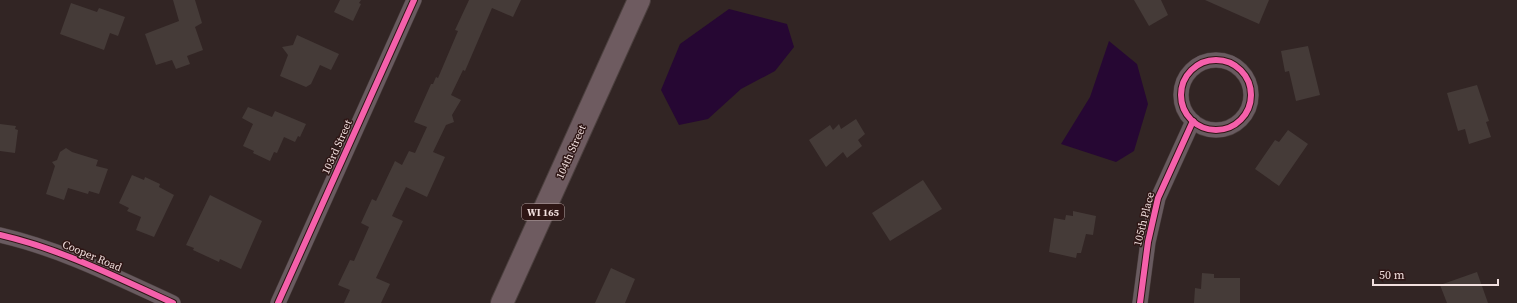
<svg xmlns="http://www.w3.org/2000/svg" width="1517" height="303" viewBox="0 0 1517 303" font-family="'Source Serif 4',serif">
	<style>
		.water { fill: #260733 }
		.building { fill: #453b38 }
		.lines { fill: none; stroke-linecap: round; stroke-linejoin: round }
		.street-casing { stroke: #4c403f; stroke-width: 16 }
		.primary-casing { stroke: #4c403f; stroke-width: 24 }
		.street { stroke: #695b60; stroke-width: 15 }
		.primary { stroke: #6e5b60; stroke-width: 22 }
		.cycleway-casing { stroke: #2e1615; stroke-width: 8 }
		.cycleway { stroke: #f560ab; stroke-width: 6 }
		.labels { text-anchor: middle; dominant-baseline: central; stroke-width: 3; stroke-linejoin: round; paint-order: stroke }
		.shield { fill: #2e1615; stroke: #b6a3a2; stroke-width: 1 }
		.shield-label { font-size: 10px; font-weight: bold; fill: #f1dfde }
		.street-label { font-size: 11px; fill: #f1dfde; stroke: #2e1615 }
	</style>
	<rect width="100%" height="100%" fill="#322524"/>
	<!-- water -->
	<g class="water">
		<path d="M 729,9 L 787,24 L 794,47 L 775,71 L 741,89 L 708,119 L 679,125 L 661,90 L 680,44 Z"/>
		<path d="M 1109,41 L 1137,64 L 1148,104 L 1134,151 L 1116,162 L 1061,144 L 1090,97 Z"/>
	</g>
	<!-- building -->
	<g class="building">
		<path d="M 173,0 L 195,0 L 202,23 L 195,27 L 203,50 L 187,56 L 190,64 L 176,69 L 172,60 L 156,65 L 145,34 L 179,21 Z"/>
		<path d="M 340,0 L 361,0 L 359,3 L 361,4 L 353,21 L 334,12 Z"/>
		<path d="M 469,0 L 521,0 L 513,17 L 492,8 L 465,71 L 463,70 L 451,95 L 461,100 L 452,115 L 454,122 L 446,125 L 433,152 L 445,157 L 432,186 L 427,197 L 406,187 L 392,216 L 403,221 L 376,278 L 390,284 L 381,303 L 344,303 L 350,290 L 338,285 L 350,260 L 354,261 L 369,227 L 361,223 L 372,199 L 376,201 L 395,161 L 402,165 L 409,151 L 415,153 L 427,127 L 414,122 L 431,84 L 433,84 L 436,77 L 438,78 L 458,31 L 455,30 Z"/>
		<path d="M 1134,0 L 1161,0 L 1168,15 L 1149,26 Z"/>
		<path d="M 1205,0 L 1269,0 L 1259,24 Z"/>
		<path d="M 71,3 L 97,12 L 99,8 L 125,17 L 118,36 L 110,33 L 104,50 L 60,34 Z"/>
		<path d="M 297,35 L 339,54 L 331,70 L 320,65 L 311,84 L 306,87 L 280,76 L 288,55 L 282,47 L 293,45 Z"/>
		<path d="M 1308,46 L 1320,95 L 1296,101 L 1289,71 L 1285,72 L 1281,51 Z"/>
		<path d="M 1477,85 L 1489,121 L 1486,122 L 1491,137 L 1469,144 L 1465,129 L 1458,131 L 1447,93 Z"/>
		<path d="M 248,107 L 272,117 L 275,111 L 306,124 L 300,137 L 298,136 L 295,142 L 284,137 L 277,153 L 274,152 L 270,161 L 253,153 L 254,151 L 243,146 L 253,124 L 242,118 Z"/>
		<path d="M 856,119 L 865,134 L 858,140 L 862,146 L 847,158 L 843,152 L 826,167 L 809,140 L 830,125 L 833,130 L 839,124 L 841,129 Z"/>
		<path d="M 0,124 L 16,126 L 15,129 L 18,130 L 15,153 L 0,151 Z"/>
		<path d="M 1288,130 L 1308,144 L 1279,186 L 1255,169 L 1275,140 L 1279,142 Z"/>
		<path d="M 66,148 L 72,152 L 98,160 L 96,166 L 108,169 L 99,194 L 89,191 L 88,194 L 68,188 L 64,200 L 46,194 L 55,166 L 52,162 L 57,160 L 60,152 Z"/>
		<path d="M 132,175 L 144,180 L 145,177 L 160,184 L 159,187 L 174,195 L 154,237 L 136,230 L 141,217 L 127,211 L 129,208 L 119,203 Z"/>
		<path d="M 923,180 L 942,209 L 890,241 L 872,213 Z"/>
		<path d="M 210,195 L 262,221 L 241,269 L 220,259 L 219,262 L 193,250 L 194,248 L 186,245 Z"/>
		<path d="M 1073,211 L 1096,216 L 1093,235 L 1086,234 L 1081,253 L 1077,253 L 1076,258 L 1049,252 L 1054,218 L 1065,220 L 1066,215 L 1073,216 Z"/>
		<path d="M 611,268 L 635,279 L 625,303 L 595,303 Z"/>
		<path d="M 1477,272 L 1488,303 L 1447,303 L 1440,285 Z"/>
		<path d="M 1202,273 L 1214,274 L 1214,278 L 1240,278 L 1240,303 L 1194,303 L 1195,288 L 1201,289 Z"/>
	</g>
	<g class="lines">
		<!-- street casing -->
		<g class="street-casing">
			<g id="street">
				<circle cx="1216" cy="95" r="35"/>
				<path d="M 0,235 C 61,249 116,277 173,303"/>
				<path d="M 278,303 L 414,0"/>
				<path d="M 1140,303 L 1148,242 L 1158,198 L 1193,121"/>
			</g>
		</g>
		<!-- primary casing -->
		<g class="primary-casing">
			<path id="primary" d="M 502,303 L 639,0"/>
		</g>
		<!-- street -->
		<use href="#street" class="street"/>
		<!-- primary -->
		<use href="#primary" class="primary"/>
		<!-- cycleway casing -->
		<g class="cycleway-casing">
			<g id="cycleway">
				<circle cx="1216" cy="95" r="35"/>
				<path d="M 0,235 C 61,249 116,277 173,303"/>
				<path d="M 278,303 L 414,0"/>
				<path d="M 1140,303 L 1148,242 L 1158,198 L 1193,121"/>
			</g>
		</g>
		<!-- cycleway -->
		<use href="#cycleway" class="cycleway"/>
	</g>
	<g class="labels">
		<!-- shield labels -->
		<rect class="shield" x="522" y="204" width="42" height="16" rx="3"/>
		<g class="shield-label">
			<text x="543" y="212">WI 165</text>
		</g>
		<!-- street labels -->
		<g class="street-label">
			<text transform="translate(337 147) rotate(-66)">103rd Street</text>
			<text transform="translate(571 152) rotate(-66)">104th Street</text>
			<text transform="translate(1144 219) rotate(-76)">105th Place</text>
			<text transform="translate(92 256) rotate(23)">Cooper Road</text>
		</g>
	</g>
	<!-- scale -->
	<path d="M1373 279v6h125v-6" fill="none" stroke="#f1dfde" stroke-width="2"/>
	<text x="1379" y="279" font-size="12" fill="#f1dfde" stroke="#2e1615" stroke-width="3" paint-order="stroke">50 m</text>
</svg>
